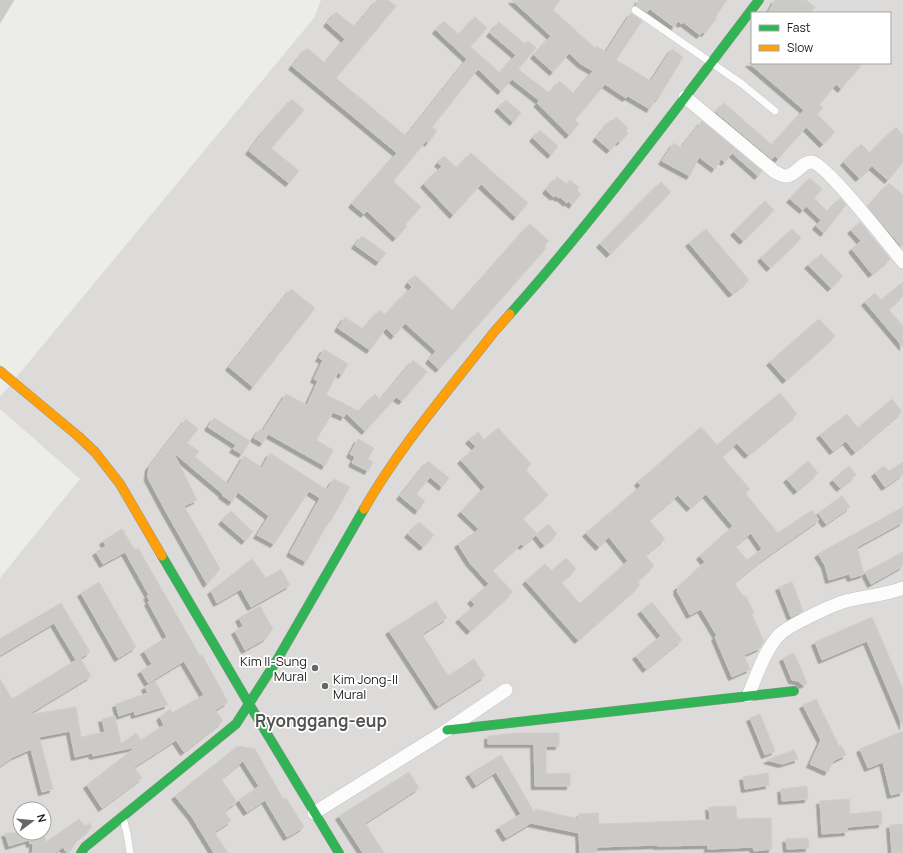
<svg xmlns="http://www.w3.org/2000/svg" width="903" height="853" viewBox="0 0 903 853" font-family="Manrope,sans-serif">
	<style>
		.residential { fill: #dcdbd9; fill-rule: evenodd }
		.building { fill: #cbcac7; stroke: #cfcec9; fill-rule: evenodd; filter: url(#shadow) }
		.lines { fill: none; stroke-linecap: round; stroke-linejoin: round }
		.lane-casing { stroke: #c2c2c0; stroke-width: 8 }
		.street-casing { stroke: #c2c2c0; stroke-width: 14 }
		.fast-casing { stroke: #909582; stroke-width: 10 }
		.slow-casing { stroke: #909582; stroke-width: 10 }
		.lane { stroke: #fcfcfc; stroke-width: 7 }
		.street { stroke: #fcfcfc; stroke-width: 13 }
		.fast { stroke: #30b455; stroke-width: 9 }
		.slow { stroke: #ff9f0a; stroke-width: 9 }
		.poi-dot { fill: #676765; stroke: #fff; stroke-width: 1.5 }
		.labels { text-anchor: middle; dominant-baseline: central; stroke-width: 3.5; stroke-linejoin: round; paint-order: stroke }
		.poi-label { font-size: 13px; fill: #1f1f1f; stroke: #fff; text-anchor: end }
		.district-label { font-size: 17px; font-weight: bold; fill: #525252; stroke: #fff }
	</style>
	<defs>
		<filter id="shadow"><feDropShadow dx="-3.5" dy="3.5" stdDeviation="0" flood-color="#0004"/></filter>
	</defs>
	<rect width="100%" height="100%" fill="#ecece8"/>
	<!-- residential -->
	<path class="residential" d="M 321,0 L 903,0 L 903,853 L 0,853 L 0,578 L 80,479 L 0,409 L 0,397 L 314,18 ZM 752,13 L 890,13 L 890,63 L 752,63 ZM 20,809 L 44,809 L 44,833 L 20,833 Z"/>
	<!-- building -->
	<g class="building">
		<path d="M 0,0 L 14,0 L 0,23 Z"/>
		<path d="M 377,0 L 388,0 L 396,6 L 336,78 L 406,136 L 467,59 L 436,30 L 444,21 L 459,35 L 475,17 L 487,28 L 470,46 L 500,73 L 516,55 L 490,33 L 499,22 L 525,44 L 528,41 L 536,48 L 518,69 L 549,93 L 560,81 L 574,94 L 593,71 L 581,64 L 569,53 L 553,72 L 534,55 L 551,36 L 512,0 L 560,0 L 553,10 L 595,48 L 596,46 L 606,52 L 631,13 L 642,21 L 616,60 L 651,81 L 672,49 L 683,57 L 658,99 L 656,98 L 650,109 L 628,96 L 626,98 L 605,84 L 575,120 L 579,124 L 569,135 L 537,103 L 540,101 L 512,79 L 501,91 L 478,69 L 432,127 L 437,131 L 428,143 L 426,141 L 393,181 L 421,207 L 405,224 L 407,226 L 396,238 L 367,211 L 364,214 L 352,204 L 397,153 L 292,66 L 307,48 L 325,63 L 345,39 L 327,23 L 336,12 L 355,27 Z"/>
		<path d="M 638,0 L 727,0 L 715,17 L 717,18 L 705,33 L 703,32 L 700,35 L 683,22 L 682,24 L 678,21 L 674,27 L 650,9 L 647,12 L 636,5 L 639,1 Z"/>
		<path d="M 775,0 L 806,0 L 815,7 L 810,13 L 768,13 Z"/>
		<path d="M 749,63 L 863,63 L 841,89 L 836,84 L 819,105 L 823,108 L 817,114 L 835,132 L 823,144 L 806,127 L 778,159 L 775,156 L 772,159 L 716,112 L 724,103 L 772,145 L 804,110 Z"/>
		<path d="M 292,99 L 304,110 L 271,148 L 299,171 L 289,183 L 249,151 L 263,132 Z"/>
		<path d="M 506,100 L 521,113 L 513,122 L 498,108 Z"/>
		<path d="M 616,117 L 628,128 L 626,131 L 628,133 L 620,142 L 618,141 L 610,150 L 596,138 L 611,120 L 613,121 Z"/>
		<path d="M 702,121 L 762,171 L 758,176 L 732,153 L 725,162 L 721,159 L 715,169 L 699,157 L 690,176 L 662,161 L 674,143 L 681,148 Z"/>
		<path d="M 896,127 L 903,135 L 903,162 L 888,180 L 872,166 L 859,178 L 844,162 L 861,144 L 870,153 Z"/>
		<path d="M 540,130 L 558,146 L 551,155 L 533,138 Z"/>
		<path d="M 471,153 L 528,203 L 516,217 L 481,184 L 453,215 L 424,184 L 442,166 L 438,163 L 444,156 L 457,168 Z"/>
		<path d="M 557,177 L 566,184 L 570,180 L 579,188 L 577,190 L 581,194 L 572,205 L 568,201 L 567,203 L 560,197 L 559,198 L 555,195 L 554,197 L 546,190 Z"/>
		<path d="M 810,178 L 822,189 L 814,198 L 828,212 L 840,198 L 846,205 L 824,233 L 816,226 L 821,220 L 806,206 L 803,210 L 790,199 Z"/>
		<path d="M 661,182 L 671,192 L 610,254 L 600,244 Z"/>
		<path d="M 889,183 L 903,195 L 903,246 L 902,247 L 868,207 Z"/>
		<path d="M 765,201 L 774,210 L 743,241 L 734,232 Z"/>
		<path d="M 860,222 L 890,259 L 872,274 L 852,249 L 861,241 L 851,230 Z"/>
		<path d="M 530,224 L 549,241 L 544,246 L 546,248 L 439,369 L 429,360 L 436,351 L 405,323 L 394,336 L 386,328 L 370,350 L 338,328 L 345,317 L 363,329 L 380,310 L 385,315 L 412,287 L 408,283 L 415,275 L 453,311 Z"/>
		<path d="M 706,229 L 749,280 L 732,294 L 689,243 Z"/>
		<path d="M 792,229 L 801,238 L 770,268 L 761,258 Z"/>
		<path d="M 362,236 L 386,253 L 379,262 L 355,245 Z"/>
		<path d="M 821,254 L 843,276 L 831,288 L 808,265 Z"/>
		<path d="M 903,282 L 903,296 L 888,309 L 903,326 L 903,347 L 865,302 L 875,293 L 881,300 Z"/>
		<path d="M 291,289 L 315,308 L 253,387 L 229,367 Z"/>
		<path d="M 819,319 L 835,336 L 786,380 L 770,362 Z"/>
		<path d="M 324,349 L 348,364 L 342,375 L 338,372 L 326,395 L 359,411 L 375,394 L 380,400 L 413,360 L 427,372 L 402,401 L 396,397 L 365,431 L 346,413 L 344,417 L 333,412 L 316,440 L 333,450 L 325,466 L 263,431 L 286,394 L 307,405 L 318,381 L 314,379 L 323,360 L 319,358 Z"/>
		<path d="M 780,393 L 797,414 L 748,455 L 737,443 L 722,457 L 750,489 L 745,493 L 778,533 L 812,510 L 819,520 L 762,560 L 734,583 L 744,597 L 746,596 L 754,613 L 752,614 L 764,642 L 760,648 L 744,655 L 750,669 L 732,677 L 715,637 L 717,636 L 701,609 L 690,615 L 677,591 L 678,591 L 677,588 L 705,562 L 700,556 L 733,526 L 706,494 L 690,508 L 678,495 L 649,520 L 665,539 L 645,555 L 654,566 L 637,581 L 640,585 L 578,640 L 526,581 L 545,564 L 552,571 L 566,558 L 576,569 L 561,582 L 580,604 L 628,561 L 609,537 L 599,547 L 586,533 L 641,486 L 638,482 L 701,427 L 717,445 ZM 751,533 L 762,549 L 747,560 L 735,546 Z"/>
		<path d="M 892,399 L 902,412 L 855,452 L 846,441 L 833,451 L 820,435 L 847,414 L 858,428 Z"/>
		<path d="M 214,418 L 250,441 L 242,454 L 233,449 L 236,445 L 208,427 Z"/>
		<path d="M 186,419 L 198,429 L 187,443 L 199,451 L 195,457 L 228,484 L 244,456 L 262,468 L 270,453 L 327,490 L 334,479 L 350,487 L 330,522 L 329,521 L 306,562 L 290,553 L 320,498 L 309,491 L 274,544 L 257,535 L 269,516 L 238,492 L 232,502 L 222,495 L 223,494 L 173,452 L 197,500 L 184,506 L 220,569 L 207,584 L 165,510 L 148,478 L 148,474 L 149,467 Z"/>
		<path d="M 498,428 L 531,464 L 525,469 L 548,495 L 522,518 L 537,534 L 523,546 L 521,544 L 492,570 L 513,592 L 470,631 L 459,619 L 475,605 L 471,600 L 489,584 L 470,563 L 458,544 L 479,529 L 461,512 L 485,487 L 461,460 L 476,447 L 469,440 L 478,432 L 484,440 Z"/>
		<path d="M 260,429 L 268,434 L 263,443 L 254,438 Z"/>
		<path d="M 358,439 L 374,448 L 368,459 L 373,462 L 368,471 L 352,463 L 355,457 L 350,454 Z"/>
		<path d="M 428,461 L 449,478 L 442,487 L 430,477 L 416,494 L 425,501 L 418,511 L 400,496 Z"/>
		<path d="M 808,461 L 818,473 L 797,491 L 787,479 Z"/>
		<path d="M 903,462 L 903,474 L 885,487 L 875,473 L 884,466 L 889,471 Z"/>
		<path d="M 849,466 L 856,475 L 840,488 L 833,480 Z"/>
		<path d="M 842,496 L 850,507 L 826,524 L 818,513 Z"/>
		<path d="M 903,507 L 903,522 L 857,547 L 864,574 L 851,578 L 849,574 L 829,580 L 825,565 L 818,554 Z"/>
		<path d="M 231,511 L 253,532 L 245,541 L 222,521 Z"/>
		<path d="M 419,522 L 434,535 L 423,547 L 408,534 Z"/>
		<path d="M 548,524 L 557,534 L 544,545 L 536,535 Z"/>
		<path d="M 122,529 L 135,550 L 138,548 L 200,656 L 202,655 L 228,702 L 215,710 L 223,721 L 184,752 L 176,740 L 134,767 L 142,778 L 102,808 L 87,785 L 136,747 L 93,756 L 92,753 L 75,757 L 70,731 L 39,737 L 53,789 L 42,792 L 31,749 L 13,757 L 0,766 L 0,679 L 12,699 L 76,660 L 54,623 L 0,655 L 0,639 L 61,603 L 90,652 L 80,658 L 91,676 L 27,715 L 76,707 L 81,737 L 105,732 L 102,719 L 115,716 L 121,744 L 136,733 L 141,740 L 164,725 L 160,717 L 170,709 L 172,713 L 204,695 L 184,661 L 148,683 L 141,671 L 152,664 L 144,651 L 167,637 L 148,602 L 150,601 L 147,596 L 149,595 L 125,552 L 103,564 L 96,552 L 106,546 L 103,541 Z"/>
		<path d="M 903,552 L 903,566 L 871,584 L 865,572 Z"/>
		<path d="M 252,559 L 266,578 L 281,569 L 290,585 L 251,607 L 241,589 L 217,603 L 211,591 Z"/>
		<path d="M 99,582 L 136,647 L 118,658 L 81,593 Z"/>
		<path d="M 792,582 L 803,611 L 791,617 L 779,587 Z"/>
		<path d="M 436,601 L 447,618 L 422,634 L 448,676 L 474,659 L 485,676 L 438,706 L 389,631 Z"/>
		<path d="M 652,602 L 682,640 L 646,669 L 636,656 L 661,636 L 641,611 Z"/>
		<path d="M 260,606 L 273,629 L 266,638 L 245,650 L 235,631 L 243,626 L 239,618 Z"/>
		<path d="M 872,617 L 903,689 L 903,726 L 867,641 L 822,660 L 815,642 Z"/>
		<path d="M 794,653 L 807,683 L 803,685 L 798,681 L 792,680 L 783,658 Z"/>
		<path d="M 155,681 L 168,705 L 135,715 L 134,711 L 119,716 L 116,704 L 148,693 L 145,687 Z"/>
		<path d="M 816,699 L 839,746 L 841,745 L 846,755 L 833,761 L 828,772 L 810,764 L 821,740 L 803,705 Z"/>
		<path d="M 760,714 L 775,751 L 765,755 L 750,718 Z"/>
		<path d="M 903,731 L 903,792 L 891,795 L 883,762 L 868,768 L 860,749 Z"/>
		<path d="M 518,733 L 559,733 L 559,746 L 546,746 L 546,774 L 570,773 L 570,786 L 535,786 L 534,744 L 488,744 L 488,736 Z"/>
		<path d="M 238,746 L 255,749 L 283,799 L 286,798 L 304,827 L 287,837 L 265,800 L 247,812 L 239,800 L 259,786 L 243,761 L 221,779 L 237,802 L 224,811 L 231,821 L 214,832 L 228,853 L 214,853 L 192,817 L 175,796 Z"/>
		<path d="M 794,750 L 798,759 L 782,764 L 767,760 Z"/>
		<path d="M 501,755 L 535,814 L 535,809 L 579,819 L 579,814 L 598,813 L 599,824 L 710,820 L 709,807 L 736,806 L 737,819 L 771,818 L 772,849 L 754,851 L 753,847 L 708,849 L 708,845 L 657,846 L 657,845 L 597,847 L 596,853 L 580,853 L 579,833 L 531,823 L 506,838 L 499,827 L 521,814 L 496,772 L 476,785 L 469,774 Z"/>
		<path d="M 409,772 L 419,788 L 365,823 L 384,853 L 363,853 L 339,816 Z"/>
		<path d="M 768,773 L 769,785 L 745,789 L 743,777 Z"/>
		<path d="M 807,786 L 808,799 L 782,801 L 781,789 Z"/>
		<path d="M 849,799 L 850,814 L 881,811 L 882,824 L 847,827 L 848,832 L 822,834 L 820,801 Z"/>
		<path d="M 79,819 L 85,826 L 89,823 L 92,827 L 78,839 L 71,850 L 67,853 L 63,847 L 54,853 L 31,853 L 33,851 L 33,843 L 30,844 L 29,840 L 9,846 L 5,833 L 44,833 L 46,842 Z"/>
		<path d="M 903,824 L 903,853 L 892,853 L 890,825 Z"/>
		<path d="M 808,838 L 809,848 L 787,849 L 786,839 Z"/>
	</g>
	<g class="lines">
		<!-- lane casing -->
		<g class="lane-casing">
			<g id="lane">
				<path d="M 635,10 L 742,84 L 775,111"/>
				<path d="M 123,818 L 127,833 L 130,853"/>
			</g>
		</g>
		<!-- street casing -->
		<g class="street-casing">
			<g id="street">
				<path d="M 685,97 L 775,172 C 778,173 782,176 786,176 C 796,176 802,161 812,162 C 826,164 891,247 903,262"/>
				<path d="M 748,696 C 756,677 764,652 778,636 C 787,626 832,605 846,601 C 865,596 885,595 903,588"/>
				<path d="M 314,813 L 447,730 L 506,690"/>
			</g>
		</g>
		<!-- fast casing -->
		<g class="fast-casing">
			<g id="fast">
				<path d="M 510,314 C 599,214 678,106 759,0"/>
				<path d="M 162,556 L 249,704 L 339,853"/>
				<path d="M 447,730 L 794,691"/>
				<path d="M 81,853 L 85,847 L 236,724 L 277,660 L 364,509"/>
			</g>
		</g>
		<!-- slow casing -->
		<g class="slow-casing">
			<g id="slow">
				<path d="M 0,371 L 78,436 L 95,452 L 120,484 L 162,556"/>
				<path d="M 364,509 C 400,446 449,390 494,332 L 510,314"/>
			</g>
		</g>
		<!-- lane -->
		<use href="#lane" class="lane"/>
		<!-- street -->
		<use href="#street" class="street"/>
		<!-- fast -->
		<use href="#fast" class="fast"/>
		<!-- slow -->
		<use href="#slow" class="slow"/>
	</g>
	<!-- markers -->
	<g class="poi-dot">
		<circle cx="315" cy="668" r="4"/>
		<circle cx="325" cy="686" r="4"/>
	</g>
	<g class="labels">
		<!-- poi labels -->
		<g class="poi-label">
			<text x="307" y="661">Kim Il-Sung<tspan x="307" dy="15">Mural</tspan></text>
			<text x="333" y="679" text-anchor="start">Kim Jong-Il<tspan x="333" dy="15">Mural</tspan></text>
		</g>
		<!-- district labels -->
		<g class="district-label">
			<text x="321" y="720">Ryonggang-eup</text>
		</g>
	</g>
	<!-- legend -->
	<rect x="751" y="12" width="140" height="52" fill="#ffffff" stroke="#a5a5a5"/>
	<rect x="759" y="25" width="20" height="6" fill="#30b455" stroke="#a5a5a5"/>
	<text x="787" y="32" font-size="12" fill="#1f1f1f">Fast</text>
	<rect x="759" y="45" width="20" height="6" fill="#ff9f0a" stroke="#a5a5a5"/>
	<text x="787" y="52" font-size="12" fill="#1f1f1f">Slow</text>
	<!-- north arrow -->
	<g transform="translate(32 821) rotate(74)"><circle r="19" fill="#ffffff" stroke="#a5a5a5"/>
	<path d="M0-3L7 15L0 10L-7 15Z" fill="#676765"/>
	<text y="-6" font-size="11" font-weight="bold" text-anchor="middle" fill="#1f1f1f">N</text>
	</g>
</svg>
